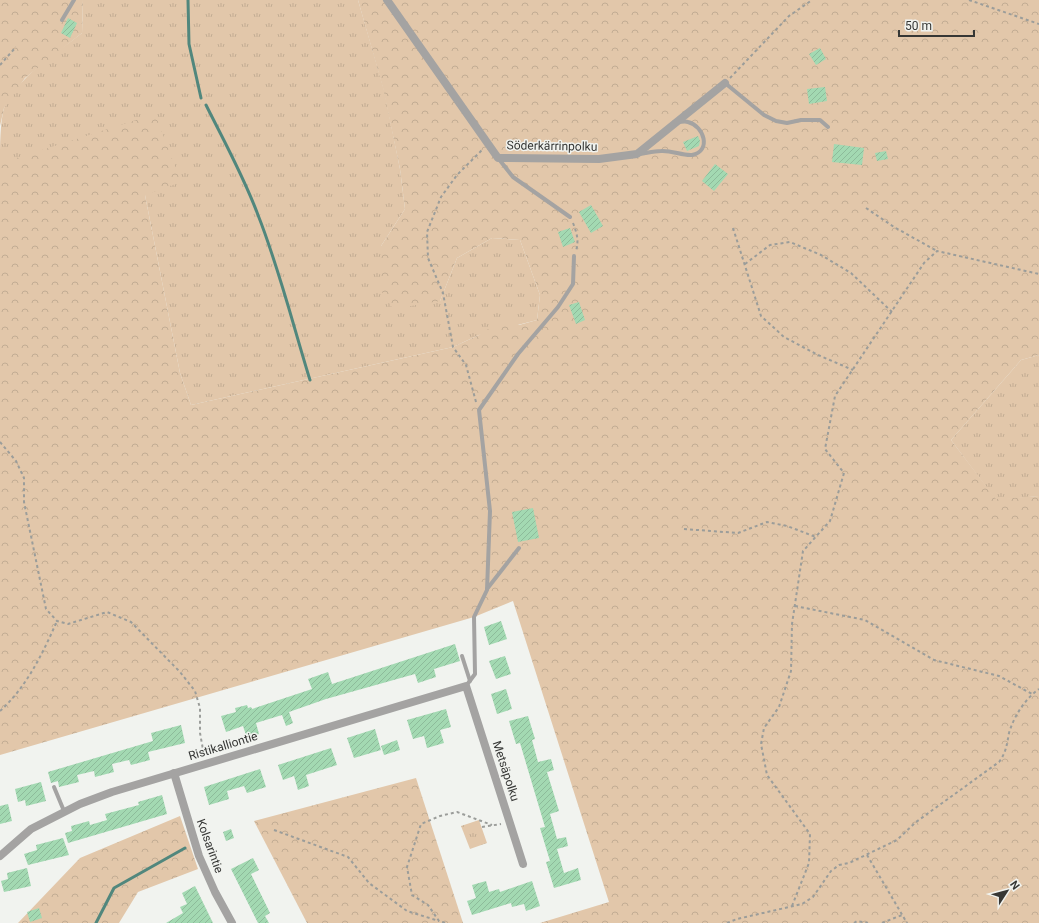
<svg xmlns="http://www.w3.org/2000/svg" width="1039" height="923" viewBox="0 0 1039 923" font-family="Roboto,sans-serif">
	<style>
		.grass { fill: url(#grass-tufts) }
		.forest { fill: url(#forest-crowns) }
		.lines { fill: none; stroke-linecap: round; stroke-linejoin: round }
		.stream { stroke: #51877d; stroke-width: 3 }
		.building { fill: url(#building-hatch) }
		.path { stroke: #9b9d9a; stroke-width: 2; stroke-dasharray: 3 3; stroke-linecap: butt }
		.service { stroke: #a4a3a2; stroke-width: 4 }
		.minor { stroke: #a4a3a2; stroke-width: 8 }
		.labels { text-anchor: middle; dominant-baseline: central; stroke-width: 3; stroke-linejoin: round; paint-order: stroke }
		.street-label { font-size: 12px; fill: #363735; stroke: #f1f3ef }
	</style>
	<defs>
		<pattern id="grass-tufts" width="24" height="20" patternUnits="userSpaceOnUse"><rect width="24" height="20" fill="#e2c7aa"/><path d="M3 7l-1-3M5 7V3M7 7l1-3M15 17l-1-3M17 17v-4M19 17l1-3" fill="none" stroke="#c2ac93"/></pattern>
		<pattern id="forest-crowns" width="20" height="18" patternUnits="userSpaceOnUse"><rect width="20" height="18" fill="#e2c7aa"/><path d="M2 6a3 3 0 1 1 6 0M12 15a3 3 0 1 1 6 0" fill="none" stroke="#c2ac93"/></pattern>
		<pattern id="building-hatch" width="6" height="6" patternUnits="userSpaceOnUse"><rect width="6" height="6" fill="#a3d9b2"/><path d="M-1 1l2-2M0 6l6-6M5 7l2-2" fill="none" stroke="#8dbb9a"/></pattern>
	</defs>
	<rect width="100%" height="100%" fill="#f1f3ef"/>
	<!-- grass -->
	<g class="grass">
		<path d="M 83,0 L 358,0 L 384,90 L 400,169 L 405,209 L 381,246 L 440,301 L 457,258 L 492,238 L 520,240 L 540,295 L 537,320 L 479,335 L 453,347 L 191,405 L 180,373 L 145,195 L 0,163 C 0,146 0,123 4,108 C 20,75 54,55 82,33 Z"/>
		<path d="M 1039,355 L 1039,496 L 996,500 L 951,440 L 1021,360 Z"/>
		<path d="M 479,820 L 487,843 L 470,849 L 461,826 Z"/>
	</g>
	<!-- forest -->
	<g class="forest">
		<path d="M 0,0 L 83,0 L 82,33 L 25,78 L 4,108 L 0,126 Z"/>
		<path d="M 358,0 L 1039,0 L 1039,355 L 1021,360 L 951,440 L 996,499 L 1039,496 L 1039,923 L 540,923 L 609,902 L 513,601 L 474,617 L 0,755 L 0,161 L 1,163 L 155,114 L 181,182 L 145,195 L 180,373 L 191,405 L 453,347 L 479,335 L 505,318 L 519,325 L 537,320 L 540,295 L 520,240 L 492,238 L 457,258 L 440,301 L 393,309 L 380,289 L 381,246 L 405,209 L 400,169 L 383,88 Z"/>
		<path d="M 416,778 L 463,923 L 307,923 L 254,821 Z"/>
		<path d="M 180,816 L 198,869 L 138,892 L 119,923 L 18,923 L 80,858 Z"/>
	</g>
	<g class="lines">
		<!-- stream -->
		<g class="stream">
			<path d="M 188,0 L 189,44 L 201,98"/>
			<path d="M 206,105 C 224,141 244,177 258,215 C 279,268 293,325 310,380"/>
			<path d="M 96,923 L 114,888 L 185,848"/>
		</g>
	</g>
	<!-- building -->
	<g class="building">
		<path d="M 68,18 L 77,23 L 70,38 L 61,33 Z"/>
		<path d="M 820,48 L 826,59 L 816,65 L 809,54 Z"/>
		<path d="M 825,87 L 827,101 L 809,104 L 807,89 Z"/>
		<path d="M 698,136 L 700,141 L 699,146 L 687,151 L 683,142 Z"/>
		<path d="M 834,144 L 864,148 L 862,165 L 832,162 Z"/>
		<path d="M 886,151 L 888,159 L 877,161 L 875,153 Z"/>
		<path d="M 715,164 L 728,174 L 714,191 L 702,181 Z"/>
		<path d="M 591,205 L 603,226 L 591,233 L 579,212 Z"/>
		<path d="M 570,228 L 575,242 L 563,247 L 558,232 Z"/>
		<path d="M 579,302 L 585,320 L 576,324 L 569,305 Z"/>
		<path d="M 533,508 L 539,538 L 518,542 L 512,512 Z"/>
		<path d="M 501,621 L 507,639 L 489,645 L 484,627 Z"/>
		<path d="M 455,644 L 460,661 L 434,669 L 436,677 L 418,683 L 415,674 L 326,699 L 289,712 L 293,723 L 286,726 L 282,715 L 256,723 L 259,734 L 247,738 L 243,726 L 226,732 L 221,716 L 236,712 L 235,708 L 247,705 L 248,708 L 251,707 L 252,709 L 312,689 L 308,679 L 328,672 L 332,684 Z"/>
		<path d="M 505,656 L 511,674 L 496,679 L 489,661 Z"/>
		<path d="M 506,689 L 512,709 L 497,714 L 491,694 Z"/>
		<path d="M 446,709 L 451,727 L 440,730 L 444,743 L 427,748 L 424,736 L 413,739 L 407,720 Z"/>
		<path d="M 528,716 L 535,739 L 532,740 L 538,762 L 551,759 L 554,770 L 547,772 L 559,811 L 550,814 L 557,839 L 566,837 L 568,846 L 557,849 L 564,873 L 578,868 L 581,880 L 554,888 L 546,862 L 550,861 L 540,828 L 545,827 L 520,743 L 516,744 L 509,721 Z"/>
		<path d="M 181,725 L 185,743 L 148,752 L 150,760 L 131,765 L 129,760 L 112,764 L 114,772 L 95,777 L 94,771 L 77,775 L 79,782 L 59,787 L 58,781 L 51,783 L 48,772 L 153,741 L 151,733 Z"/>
		<path d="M 375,729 L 381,750 L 354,758 L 347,738 Z"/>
		<path d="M 397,740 L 400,750 L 384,755 L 381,746 Z"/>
		<path d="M 331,748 L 337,765 L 306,775 L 309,786 L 298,790 L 294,776 L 283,780 L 278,765 Z"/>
		<path d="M 260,769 L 266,787 L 247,793 L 244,786 L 227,791 L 229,799 L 209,805 L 204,787 Z"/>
		<path d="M 41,782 L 46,801 L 26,806 L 25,800 L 18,802 L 15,789 Z"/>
		<path d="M 162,795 L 167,814 L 68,843 L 65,833 L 72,831 L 71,826 L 89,821 L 90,825 L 107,820 L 105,814 L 139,805 L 138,802 Z"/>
		<path d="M 8,804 L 12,821 L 0,824 L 0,806 Z"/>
		<path d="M 231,829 L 234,838 L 226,841 L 223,832 Z"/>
		<path d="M 63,838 L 69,855 L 28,865 L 24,854 L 37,850 L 36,845 Z"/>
		<path d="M 253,858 L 259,870 L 251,874 L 270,913 L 265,916 L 269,923 L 258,923 L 231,869 Z"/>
		<path d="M 27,868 L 31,886 L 4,892 L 1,881 L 8,879 L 7,873 Z"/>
		<path d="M 486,881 L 489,892 L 499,889 L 500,892 L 532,881 L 540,906 L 526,911 L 524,904 L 512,907 L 511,903 L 472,915 L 467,901 L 476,898 L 472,885 Z"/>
		<path d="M 195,886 L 213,923 L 166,923 L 183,913 L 180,907 L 187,904 L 182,893 Z"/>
		<path d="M 39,908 L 42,918 L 30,922 L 27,912 Z"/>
	</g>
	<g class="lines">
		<!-- path -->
		<g class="path">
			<path d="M 969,0 L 1039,24"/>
			<path d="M 0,65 L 16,47"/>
			<path d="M 730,78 L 789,16 L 812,0"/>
			<path d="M 866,208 L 894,227 L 937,251"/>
			<path d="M 573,223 C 577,233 579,241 576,251"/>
			<path d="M 733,228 L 761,316 L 784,337 L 818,355 L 853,370"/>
			<path d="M 745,264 L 770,245 L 790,242 L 821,255 L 851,273 L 892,312"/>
			<path d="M 476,402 L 466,365 L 453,347 L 443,293 L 428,258 L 427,232 L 441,197 L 457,175 L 482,150"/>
			<path d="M 0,442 L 16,461 L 24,478 L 24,502 L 46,609 L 57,621 L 68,624 L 107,612 L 131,622 L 180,672 L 195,691 L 200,708 L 200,733 L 204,755"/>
			<path d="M 684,529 L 738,533 L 767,522 L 787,526 L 816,537"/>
			<path d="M 795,606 L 865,620 L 934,660 L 999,676 L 1032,694"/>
			<path d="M 0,711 C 26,688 43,653 57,621"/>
			<path d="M 482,827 L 501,824"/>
			<path d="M 274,830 L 348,857 L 369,883 L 407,911 L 439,921"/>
			<path d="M 867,855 L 907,923"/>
			<path d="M 792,906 L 809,863 L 810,834 L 767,775 L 761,744 L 764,728 L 779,707 L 791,671 L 792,624 L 803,551 L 830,521 L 844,473 L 825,449 L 835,396 L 924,263 L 937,251 L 1039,274"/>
			<path d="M 445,923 L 439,921 L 428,905 L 412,895 L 407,867 L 421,824 L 440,816 L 457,812 L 492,825"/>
			<path d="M 727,923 L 737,919 L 802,904 L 813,897 L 831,871 L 839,865 L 849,863 L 897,840 L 916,822 L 999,762 C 1006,753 1007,744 1009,733 C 1014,716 1025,699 1039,689"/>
			<path d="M 854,923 L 857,921 L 868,923"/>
			<path d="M 882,923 L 902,915"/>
		</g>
		<!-- service -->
		<g class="service">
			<path d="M 62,20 L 74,0"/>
			<path d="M 725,83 L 764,115 L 776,121 L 787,123 L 801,120 L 820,120 L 828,127"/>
			<path d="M 640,154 C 647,153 654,151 661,151 C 671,150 683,156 692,155 C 712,151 704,126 688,122 C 685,121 681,122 679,122"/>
			<path d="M 498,158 L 513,177 L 570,217"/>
			<path d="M 487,589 L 519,548"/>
			<path d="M 462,656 L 470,681"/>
			<path d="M 466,686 L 475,674 L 474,617 L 487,590 L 490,511 L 479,410 L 518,354 L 558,307 L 573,284 L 574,256"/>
			<path d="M 54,787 L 64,811"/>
		</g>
		<!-- minor -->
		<g class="minor">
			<path d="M 387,0 L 498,158 L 599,159 L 637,154 L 725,83"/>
			<path d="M 174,773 L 199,856 L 215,892 L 232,923"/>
			<path d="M 0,856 L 31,829 L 80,804 L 112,792 L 466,686 L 523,864"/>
		</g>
	</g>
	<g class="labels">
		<!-- street labels -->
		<g class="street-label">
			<text transform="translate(552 146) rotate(1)">Söderkärrinpolku</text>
			<text transform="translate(223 746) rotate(-17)">Ristikalliontie</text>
			<text transform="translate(506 771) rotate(72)">Metsäpolku</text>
			<text transform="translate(210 846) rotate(70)">Kolsarintie</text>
		</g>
	</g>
	<!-- north arrow -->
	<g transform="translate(1007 891) rotate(54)" stroke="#f1f3ef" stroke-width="3" paint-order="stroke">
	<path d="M0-3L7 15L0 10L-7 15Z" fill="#363735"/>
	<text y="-6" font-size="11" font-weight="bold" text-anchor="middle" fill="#363735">N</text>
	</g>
	<!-- scale -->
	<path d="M899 30v6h75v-6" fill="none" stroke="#363735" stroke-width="2"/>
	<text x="905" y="30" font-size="12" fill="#363735" stroke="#f1f3ef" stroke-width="3" paint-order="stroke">50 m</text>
</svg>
